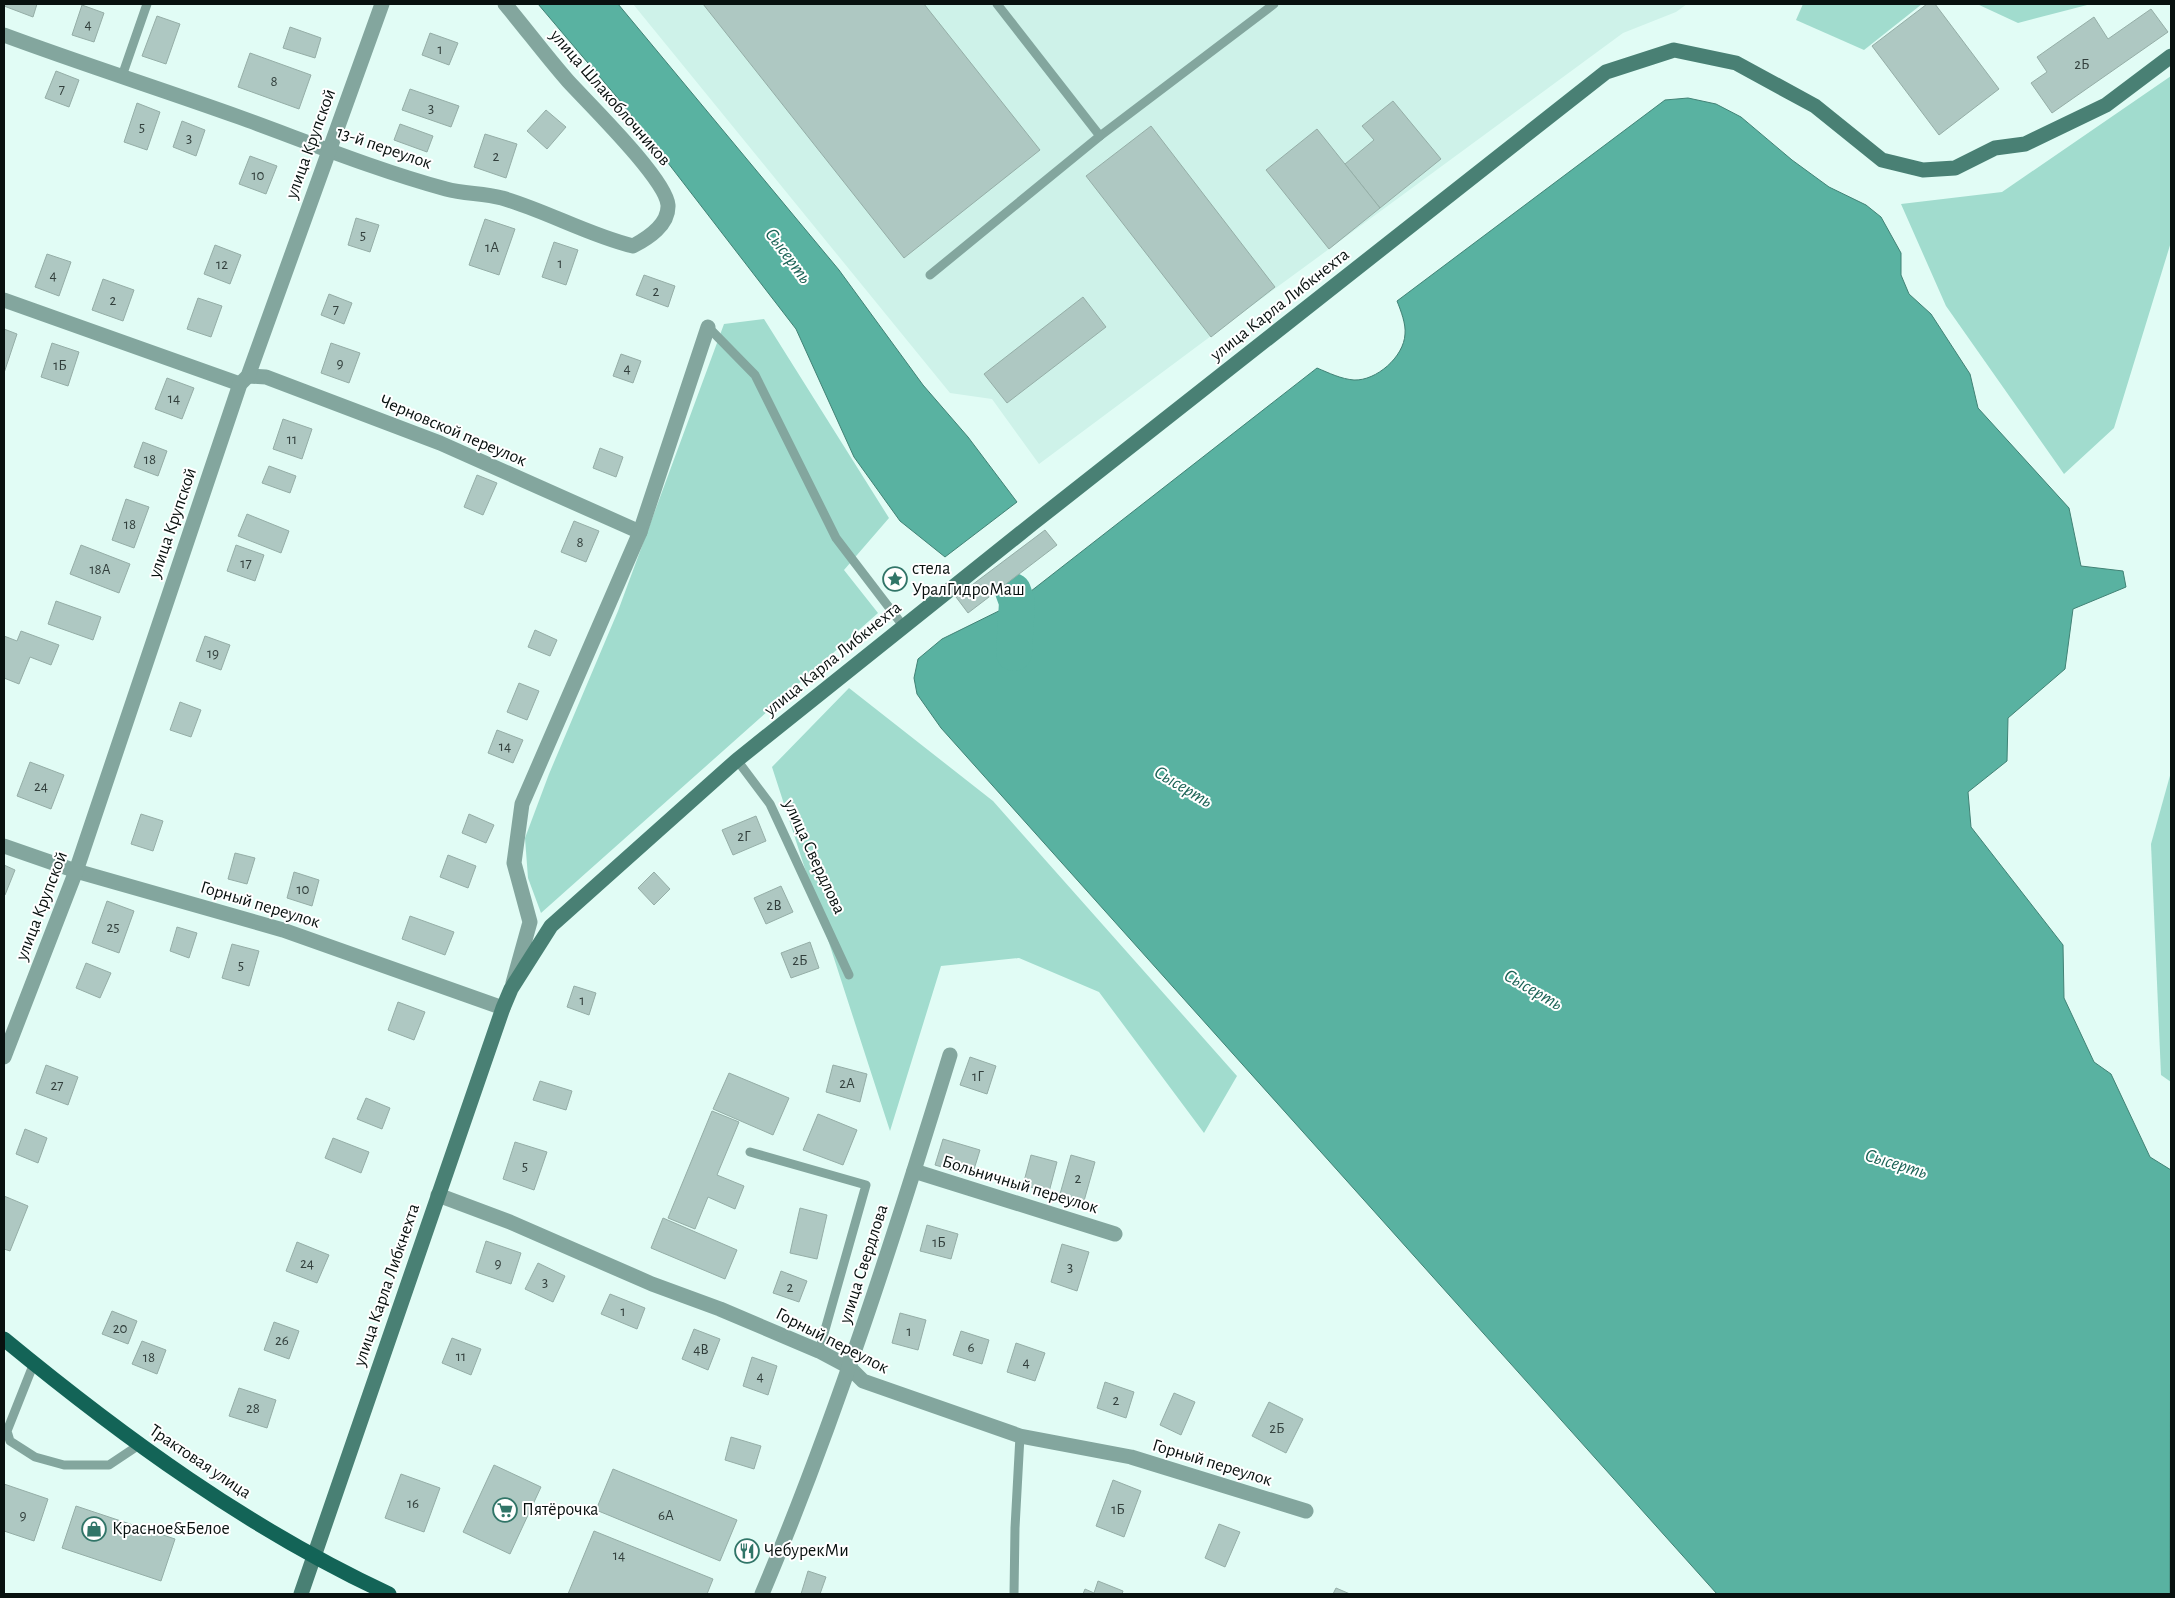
<svg xmlns="http://www.w3.org/2000/svg" width="2175" height="1598" viewBox="0 0 2175 1598" font-family="'Alegreya Sans',sans-serif">
	<style>
		.built { fill: #cef2e9 }
		.green { fill: #a1dcce }
		.water { fill: #59b2a1; stroke: #418275 }
		.lines { fill: none; stroke-linecap: round; stroke-linejoin: round }
		.river { stroke: #59b2a1; stroke-width: 36 }
		.building { fill: #aec8c2; stroke: #95aea7 }
		.lane { stroke: #83a69e; stroke-width: 9 }
		.street { stroke: #83a69e; stroke-width: 15 }
		.secondary { stroke: #498074; stroke-width: 15 }
		.primary { stroke: #136457; stroke-width: 15 }
		.labels { text-anchor: middle; dominant-baseline: central; stroke-width: 4; stroke-linejoin: round; paint-order: stroke }
		.number-label { font-size: 15px; fill: #323f3c }
		.street-label { font-size: 18px; fill: #08110f; stroke: #fff }
		.poi-label { font-size: 18px; fill: #08110f; stroke: #fff; text-anchor: start }
		.water-label { font-size: 19px; font-style: italic; fill: #1c6457; stroke: #fff }
	</style>
	<rect width="100%" height="100%" fill="#e1fcf5"/>
	<!-- built -->
	<path class="built" d="M 633,4 L 1687,4 L 1676,12 L 1623,33 L 1246,310 L 1039,464 L 992,399 L 950,393 Z"/>
	<!-- green -->
	<g class="green">
		<path d="M 1803,4 L 1922,4 L 1864,50 L 1796,20 Z"/>
		<path d="M 1977,4 L 2091,4 L 2018,23 Z"/>
		<path d="M 2171,76 L 2171,242 L 2114,428 L 2064,474 L 1946,306 L 1901,204 L 2002,192 Z"/>
		<path d="M 764,319 L 889,518 L 844,570 L 878,613 L 541,913 L 528,878 L 525,838 L 549,774 L 618,611 L 724,324 Z"/>
		<path d="M 849,688 L 993,801 L 1237,1076 L 1204,1133 L 1099,992 L 1019,958 L 941,966 L 890,1131 L 772,767 Z"/>
		<path d="M 2171,772 L 2171,1082 L 2161,1075 L 2151,844 Z"/>
	</g>
	<!-- water -->
	<g class="water">
		<path d="M 538,4 L 618,4 L 839,270 L 923,385 L 968,437 L 1017,502 L 945,557 L 900,521 L 854,457 L 796,329 L 621,102 Z"/>
		<path d="M 1688,98 L 1716,104 L 1741,117 L 1792,160 L 1829,187 L 1866,205 L 1881,217 L 1901,253 L 1901,275 L 1909,294 L 1931,314 L 1970,374 L 1978,408 L 2069,508 L 2081,566 L 2123,571 L 2126,587 L 2073,609 L 2065,669 L 2008,718 L 2007,761 L 1968,792 L 1971,827 L 2063,945 L 2064,998 L 2094,1062 L 2111,1074 L 2150,1157 L 2171,1170 L 2170,1594 L 1717,1594 L 941,728 L 917,694 L 914,678 L 918,659 L 942,639 L 1017,602 L 1317,368 C 1329,373 1341,379 1354,380 C 1376,381 1404,357 1405,334 C 1406,324 1401,311 1397,301 L 1665,100 Z"/>
	</g>
	<g class="lines">
		<!-- river -->
		<path class="river" d="M 1013,591 L 1017,602 L 1014,653"/>
	</g>
	<!-- building -->
	<g class="building">
		<path d="M 4,4 L 37,4 L 33,17 L 4,6 Z"/>
		<path d="M 703,4 L 924,4 L 1040,150 L 904,258 Z"/>
		<path d="M 1927,4 L 1935,4 L 1999,89 L 1939,135 L 1872,46 Z"/>
		<path d="M 82,5 L 104,13 L 94,42 L 72,35 Z"/>
		<path d="M 2151,9 L 2168,32 L 2052,113 L 2031,83 L 2047,72 L 2037,57 L 2094,17 L 2108,39 Z"/>
		<path d="M 157,16 L 180,24 L 166,64 L 142,56 Z"/>
		<path d="M 290,27 L 321,38 L 315,58 L 283,48 Z"/>
		<path d="M 430,33 L 458,43 L 449,65 L 422,55 Z"/>
		<path d="M 250,53 L 311,75 L 299,109 L 238,87 Z"/>
		<path d="M 56,71 L 79,80 L 69,107 L 45,98 Z"/>
		<path d="M 410,89 L 459,106 L 451,127 L 402,110 Z"/>
		<path d="M 1393,101 L 1441,159 L 1380,208 L 1345,164 L 1374,140 L 1362,126 Z"/>
		<path d="M 137,103 L 160,112 L 147,150 L 124,142 Z"/>
		<path d="M 546,110 L 566,127 L 547,149 L 527,131 Z"/>
		<path d="M 182,121 L 205,130 L 196,156 L 173,147 Z"/>
		<path d="M 400,124 L 433,136 L 427,152 L 394,140 Z"/>
		<path d="M 1151,126 L 1275,287 L 1211,337 L 1086,176 Z"/>
		<path d="M 1317,129 L 1380,208 L 1329,249 L 1266,170 Z"/>
		<path d="M 485,134 L 517,144 L 506,178 L 474,167 Z"/>
		<path d="M 250,156 L 277,166 L 266,194 L 239,184 Z"/>
		<path d="M 356,218 L 379,225 L 370,252 L 348,245 Z"/>
		<path d="M 485,219 L 515,229 L 499,275 L 469,265 Z"/>
		<path d="M 554,242 L 578,250 L 566,285 L 542,277 Z"/>
		<path d="M 215,245 L 241,255 L 230,284 L 204,274 Z"/>
		<path d="M 47,254 L 71,262 L 59,296 L 35,287 Z"/>
		<path d="M 644,275 L 675,286 L 668,307 L 636,295 Z"/>
		<path d="M 103,279 L 134,290 L 123,321 L 92,310 Z"/>
		<path d="M 329,294 L 352,303 L 344,324 L 321,315 Z"/>
		<path d="M 1083,297 L 1106,327 L 1007,403 L 984,374 Z"/>
		<path d="M 198,298 L 222,306 L 211,337 L 187,329 Z"/>
		<path d="M 4,329 L 17,334 L 4,373 Z"/>
		<path d="M 52,343 L 79,352 L 68,386 L 41,377 Z"/>
		<path d="M 331,343 L 360,353 L 349,383 L 321,373 Z"/>
		<path d="M 621,354 L 641,361 L 633,383 L 613,376 Z"/>
		<path d="M 167,378 L 194,388 L 182,419 L 155,409 Z"/>
		<path d="M 283,419 L 312,429 L 302,459 L 273,449 Z"/>
		<path d="M 143,442 L 167,451 L 158,476 L 134,467 Z"/>
		<path d="M 600,448 L 623,457 L 616,477 L 593,468 Z"/>
		<path d="M 269,466 L 296,476 L 290,493 L 262,483 Z"/>
		<path d="M 477,475 L 497,483 L 483,515 L 464,507 Z"/>
		<path d="M 126,499 L 149,507 L 134,548 L 112,540 Z"/>
		<path d="M 247,514 L 289,531 L 281,553 L 238,536 Z"/>
		<path d="M 574,521 L 599,531 L 586,562 L 561,552 Z"/>
		<path d="M 1045,530 L 1057,545 L 968,613 L 956,597 Z"/>
		<path d="M 81,545 L 130,564 L 119,593 L 70,574 Z"/>
		<path d="M 236,545 L 264,555 L 255,581 L 227,571 Z"/>
		<path d="M 56,601 L 101,617 L 93,640 L 48,624 Z"/>
		<path d="M 535,630 L 557,640 L 550,656 L 528,647 Z"/>
		<path d="M 21,631 L 59,645 L 51,665 L 30,657 L 19,684 L 4,678 L 4,636 L 17,641 Z"/>
		<path d="M 205,636 L 230,645 L 221,670 L 196,661 Z"/>
		<path d="M 519,683 L 539,691 L 527,720 L 507,712 Z"/>
		<path d="M 180,702 L 201,710 L 191,737 L 170,730 Z"/>
		<path d="M 497,730 L 523,740 L 513,763 L 488,753 Z"/>
		<path d="M 30,762 L 64,775 L 51,809 L 17,796 Z"/>
		<path d="M 141,814 L 163,821 L 153,851 L 131,844 Z"/>
		<path d="M 469,814 L 494,825 L 486,843 L 462,833 Z"/>
		<path d="M 756,816 L 766,841 L 733,855 L 722,830 Z"/>
		<path d="M 235,853 L 255,858 L 247,884 L 228,879 Z"/>
		<path d="M 448,855 L 476,866 L 468,888 L 440,877 Z"/>
		<path d="M 4,865 L 15,870 L 5,895 L 4,895 Z"/>
		<path d="M 294,872 L 319,880 L 312,906 L 287,898 Z"/>
		<path d="M 654,872 L 670,889 L 654,905 L 638,888 Z"/>
		<path d="M 781,886 L 793,912 L 766,924 L 754,898 Z"/>
		<path d="M 107,901 L 134,911 L 119,953 L 92,943 Z"/>
		<path d="M 410,916 L 454,932 L 445,955 L 402,939 Z"/>
		<path d="M 177,927 L 197,933 L 189,958 L 170,951 Z"/>
		<path d="M 810,942 L 819,968 L 791,978 L 781,953 Z"/>
		<path d="M 232,944 L 259,951 L 249,986 L 222,978 Z"/>
		<path d="M 86,963 L 111,973 L 100,998 L 76,988 Z"/>
		<path d="M 574,986 L 596,993 L 589,1015 L 567,1007 Z"/>
		<path d="M 398,1002 L 425,1012 L 414,1040 L 388,1030 Z"/>
		<path d="M 970,1057 L 996,1066 L 987,1094 L 960,1085 Z"/>
		<path d="M 46,1065 L 78,1077 L 68,1105 L 36,1093 Z"/>
		<path d="M 833,1065 L 867,1074 L 860,1102 L 826,1092 Z"/>
		<path d="M 729,1073 L 789,1098 L 773,1135 L 713,1109 Z"/>
		<path d="M 540,1081 L 572,1091 L 566,1110 L 533,1100 Z"/>
		<path d="M 366,1098 L 390,1108 L 382,1129 L 357,1119 Z"/>
		<path d="M 712,1111 L 739,1122 L 717,1175 L 744,1186 L 735,1209 L 708,1197 L 695,1229 L 668,1218 Z"/>
		<path d="M 818,1114 L 857,1130 L 843,1165 L 803,1150 Z"/>
		<path d="M 25,1129 L 47,1138 L 38,1163 L 16,1154 Z"/>
		<path d="M 333,1138 L 369,1152 L 361,1173 L 325,1158 Z"/>
		<path d="M 943,1139 L 980,1150 L 972,1176 L 935,1165 Z"/>
		<path d="M 515,1142 L 547,1152 L 534,1190 L 503,1179 Z"/>
		<path d="M 1031,1155 L 1057,1162 L 1049,1192 L 1023,1185 Z"/>
		<path d="M 1071,1155 L 1095,1162 L 1084,1201 L 1060,1194 Z"/>
		<path d="M 4,1196 L 28,1206 L 10,1251 L 4,1249 Z"/>
		<path d="M 800,1208 L 827,1215 L 817,1259 L 790,1253 Z"/>
		<path d="M 663,1218 L 737,1250 L 725,1279 L 651,1248 Z"/>
		<path d="M 927,1225 L 958,1234 L 951,1259 L 920,1251 Z"/>
		<path d="M 486,1241 L 521,1253 L 511,1284 L 476,1272 Z"/>
		<path d="M 297,1242 L 329,1255 L 317,1283 L 286,1271 Z"/>
		<path d="M 1062,1244 L 1089,1252 L 1077,1291 L 1051,1282 Z"/>
		<path d="M 538,1263 L 565,1276 L 553,1302 L 525,1289 Z"/>
		<path d="M 781,1271 L 807,1281 L 799,1302 L 773,1293 Z"/>
		<path d="M 610,1294 L 645,1308 L 637,1329 L 601,1314 Z"/>
		<path d="M 112,1311 L 137,1321 L 128,1344 L 102,1334 Z"/>
		<path d="M 900,1313 L 926,1320 L 918,1350 L 892,1343 Z"/>
		<path d="M 274,1322 L 299,1331 L 289,1359 L 264,1350 Z"/>
		<path d="M 694,1329 L 720,1339 L 708,1370 L 682,1359 Z"/>
		<path d="M 961,1331 L 989,1340 L 982,1364 L 953,1355 Z"/>
		<path d="M 452,1338 L 481,1349 L 471,1375 L 442,1363 Z"/>
		<path d="M 142,1341 L 166,1350 L 157,1374 L 132,1364 Z"/>
		<path d="M 1016,1343 L 1045,1353 L 1035,1381 L 1007,1372 Z"/>
		<path d="M 752,1357 L 777,1366 L 768,1395 L 743,1386 Z"/>
		<path d="M 1105,1382 L 1134,1392 L 1126,1418 L 1097,1408 Z"/>
		<path d="M 239,1388 L 276,1400 L 267,1428 L 229,1416 Z"/>
		<path d="M 1174,1393 L 1195,1402 L 1181,1435 L 1160,1425 Z"/>
		<path d="M 1269,1402 L 1303,1419 L 1286,1453 L 1252,1436 Z"/>
		<path d="M 731,1437 L 761,1446 L 754,1469 L 725,1460 Z"/>
		<path d="M 494,1465 L 541,1487 L 510,1554 L 463,1532 Z"/>
		<path d="M 613,1469 L 737,1520 L 720,1561 L 596,1510 Z"/>
		<path d="M 401,1474 L 440,1488 L 424,1532 L 385,1518 Z"/>
		<path d="M 1113,1480 L 1141,1491 L 1124,1537 L 1096,1526 Z"/>
		<path d="M 4,1484 L 48,1499 L 34,1541 L 4,1531 Z"/>
		<path d="M 76,1506 L 175,1539 L 161,1581 L 62,1548 Z"/>
		<path d="M 1219,1524 L 1240,1532 L 1225,1567 L 1205,1558 Z"/>
		<path d="M 594,1531 L 713,1579 L 707,1594 L 568,1594 Z"/>
		<path d="M 808,1571 L 826,1577 L 820,1594 L 801,1594 Z"/>
		<path d="M 1098,1581 L 1123,1591 L 1122,1594 L 1083,1594 L 1085,1589 L 1094,1593 Z"/>
		<path d="M 1336,1588 L 1350,1594 L 1333,1594 Z"/>
	</g>
	<g class="lines">
		<!-- lane -->
		<g class="lane">
			<path d="M 997,4 L 1100,136"/>
			<path d="M 122,76 L 147,4"/>
			<path d="M 930,275 L 1100,136 L 1274,4"/>
			<path d="M 708,327 L 755,375 L 836,538 L 904,627"/>
			<path d="M 737,760 L 770,804 L 849,975"/>
			<path d="M 750,1152 L 866,1185 L 819,1351"/>
			<path d="M 34,1363 L 7,1431 L 10,1441 L 35,1457 L 64,1465 L 109,1465 L 139,1445"/>
			<path d="M 1014,1594 L 1015,1528 L 1020,1436"/>
		</g>
		<!-- street -->
		<g class="street">
			<path d="M 4,35 C 82,64 161,89 239,117 C 308,142 376,170 446,189 C 464,194 483,193 502,198 C 547,211 588,235 633,246 C 648,238 669,225 668,205 C 666,179 588,103 568,81 C 546,56 526,29 505,4"/>
			<path d="M 4,300 L 240,384"/>
			<path d="M 248,376 L 266,377 L 440,443 L 640,532"/>
			<path d="M 4,846 L 76,871 L 283,930 L 503,1008"/>
			<path d="M 513,983 L 530,922 L 514,863 L 522,804 L 640,532 L 708,327"/>
			<path d="M 4,1057 L 76,871 L 240,384 L 248,376 L 382,4"/>
			<path d="M 914,1171 L 1115,1234"/>
			<path d="M 438,1195 L 510,1222 L 652,1284 L 720,1309 L 819,1351 L 849,1367 L 863,1381 L 1020,1436 L 1131,1457 L 1306,1511"/>
			<path d="M 762,1594 C 836,1419 894,1237 950,1055"/>
		</g>
		<!-- secondary -->
		<path class="secondary" d="M 301,1594 L 503,1008 L 511,989 L 551,926 L 737,760 L 1032,524 L 1606,72 L 1674,50 L 1736,63 L 1815,106 L 1882,160 L 1923,170 L 1955,168 L 1995,148 L 2025,144 L 2106,105 L 2171,56"/>
		<!-- primary -->
		<path class="primary" d="M 4,1339 C 123,1437 249,1529 389,1594"/>
	</g>
	<!-- icons -->
	<defs>
		<g id="sight-ring" transform="scale(1.25)"><circle r="9.5" fill="#fff" stroke="#317568" stroke-width="1.5"/><path d="M0-6L1.8-2.2L6-1.7L2.9 1.2L3.7 5.4L0 3.3L-3.7 5.4L-2.9 1.2L-6-1.7L-1.8-2.2Z" fill="#317568"/></g>
		<g id="supermarket-ring" transform="scale(1.25)"><circle r="9.5" fill="#fff" stroke="#317568" stroke-width="1.5"/><path d="M-6-5.5h2.5l.6 2H6L4.5 2H-2.5L-4.4-4H-6ZM-1.5 3.2a1.3 1.3 0 1 0 .1 0ZM3 3.2a1.3 1.3 0 1 0 .1 0Z" fill="#317568"/></g>
		<g id="shop-ring" transform="scale(1.25)"><circle r="9.5" fill="#fff" stroke="#317568" stroke-width="1.5"/><path d="M-5-2.5h2.3a2.7 3.5 0 0 1 5.4 0H5L5.5 6h-11ZM-1.5-2.5h3a1.5 2.3 0 0 0-3 0Z" fill="#317568"/></g>
		<g id="restaurant-ring" transform="scale(1.25)"><circle r="9.5" fill="#fff" stroke="#317568" stroke-width="1.5"/><path d="M-5-6h1v4h1v-4h1v4h1v-4h1v5L-1.5 .5V6h-2V.5L-5-1ZM5-6V6H3V1.5H1.5Q1.5-4 5-6Z" fill="#317568"/></g>
	</defs>
	<g fill-rule="evenodd">
		<use href="#sight-ring" x="895" y="579"/>
		<use href="#supermarket-ring" x="505" y="1510"/>
		<use href="#shop-ring" x="94" y="1529"/>
		<use href="#restaurant-ring" x="747" y="1551"/>
	</g>
	<g class="labels">
		<!-- number labels -->
		<g class="number-label">
			<text x="88" y="24">4</text>
			<text x="440" y="49">1</text>
			<text x="2082" y="64">2Б</text>
			<text x="274" y="81">8</text>
			<text x="62" y="89">7</text>
			<text x="431" y="108">3</text>
			<text x="142" y="127">5</text>
			<text x="189" y="138">3</text>
			<text x="496" y="156">2</text>
			<text x="258" y="175">10</text>
			<text x="363" y="235">5</text>
			<text x="492" y="247">1А</text>
			<text x="560" y="263">1</text>
			<text x="222" y="264">12</text>
			<text x="53" y="275">4</text>
			<text x="656" y="291">2</text>
			<text x="113" y="300">2</text>
			<text x="336" y="309">7</text>
			<text x="340" y="363">9</text>
			<text x="60" y="365">1Б</text>
			<text x="627" y="368">4</text>
			<text x="174" y="398">14</text>
			<text x="292" y="439">11</text>
			<text x="150" y="459">18</text>
			<text x="130" y="524">18</text>
			<text x="580" y="542">8</text>
			<text x="246" y="563">17</text>
			<text x="100" y="569">18А</text>
			<text x="213" y="653">19</text>
			<text x="505" y="746">14</text>
			<text x="41" y="786">24</text>
			<text x="744" y="836">2Г</text>
			<text x="303" y="889">10</text>
			<text x="774" y="905">2В</text>
			<text x="113" y="927">25</text>
			<text x="800" y="960">2Б</text>
			<text x="241" y="965">5</text>
			<text x="582" y="1000">1</text>
			<text x="978" y="1076">1Г</text>
			<text x="847" y="1083">2А</text>
			<text x="57" y="1085">27</text>
			<text x="525" y="1166">5</text>
			<text x="1078" y="1178">2</text>
			<text x="939" y="1242">1Б</text>
			<text x="307" y="1263">24</text>
			<text x="498" y="1263">9</text>
			<text x="1070" y="1267">3</text>
			<text x="545" y="1282">3</text>
			<text x="790" y="1287">2</text>
			<text x="623" y="1311">1</text>
			<text x="120" y="1328">20</text>
			<text x="909" y="1331">1</text>
			<text x="282" y="1340">26</text>
			<text x="971" y="1347">6</text>
			<text x="701" y="1349">4В</text>
			<text x="461" y="1356">11</text>
			<text x="149" y="1357">18</text>
			<text x="1026" y="1362">4</text>
			<text x="760" y="1376">4</text>
			<text x="1116" y="1400">2</text>
			<text x="253" y="1408">28</text>
			<text x="1277" y="1428">2Б</text>
			<text x="413" y="1503">16</text>
			<text x="1118" y="1509">1Б</text>
			<text x="23" y="1515">9</text>
			<text x="666" y="1515">6А</text>
			<text x="619" y="1555">14</text>
		</g>
		<!-- street labels -->
		<g class="street-label">
			<text transform="translate(610 98) rotate(49)">улица Шлакоблочников</text>
			<text transform="translate(311 144) rotate(-70)">улица Крупской</text>
			<text transform="translate(384 148) rotate(19)">13-й переулок</text>
			<text transform="translate(1280 305) rotate(-38)">улица Карла Либкнехта</text>
			<text transform="translate(453 431) rotate(23)">Черновской переулок</text>
			<text transform="translate(173 523) rotate(-71)">улица Крупской</text>
			<text transform="translate(833 659) rotate(-39)">улица Карла Либкнехта</text>
			<text transform="translate(814 857) rotate(65)">улица Свердлова</text>
			<text transform="translate(260 905) rotate(17)">Горный переулок</text>
			<text transform="translate(42 906) rotate(-69)">улица Крупской</text>
			<text transform="translate(1020 1185) rotate(17)">Больничный переулок</text>
			<text transform="translate(864 1264) rotate(-72)">улица Свердлова</text>
			<text transform="translate(387 1285) rotate(-71)">улица Карла Либкнехта</text>
			<text transform="translate(832 1341) rotate(27)">Горный переулок</text>
			<text transform="translate(200 1462) rotate(34)">Трактовая улица</text>
			<text transform="translate(1212 1463) rotate(17)">Горный переулок</text>
		</g>
		<!-- poi labels -->
		<g class="poi-label">
			<text x="912" y="569">стела<tspan x="912" dy="21">УралГидроМаш</tspan></text>
			<text x="522" y="1510">Пятёрочка</text>
			<text x="112" y="1529">Красное&amp;Белое</text>
			<text x="764" y="1551">ЧебурекМи</text>
		</g>
		<!-- water labels -->
		<g class="water-label">
			<text transform="translate(788 256) rotate(53)">Сысерть</text>
			<text transform="translate(1183 787) rotate(31)">Сысерть</text>
			<text transform="translate(1533 990) rotate(30)">Сысерть</text>
			<text transform="translate(1896 1164) rotate(17)">Сысерть</text>
		</g>
	</g>
	<!-- border -->
	<rect width="2175" height="1598" fill="none" stroke="#08110f" stroke-width="10"/>
</svg>
